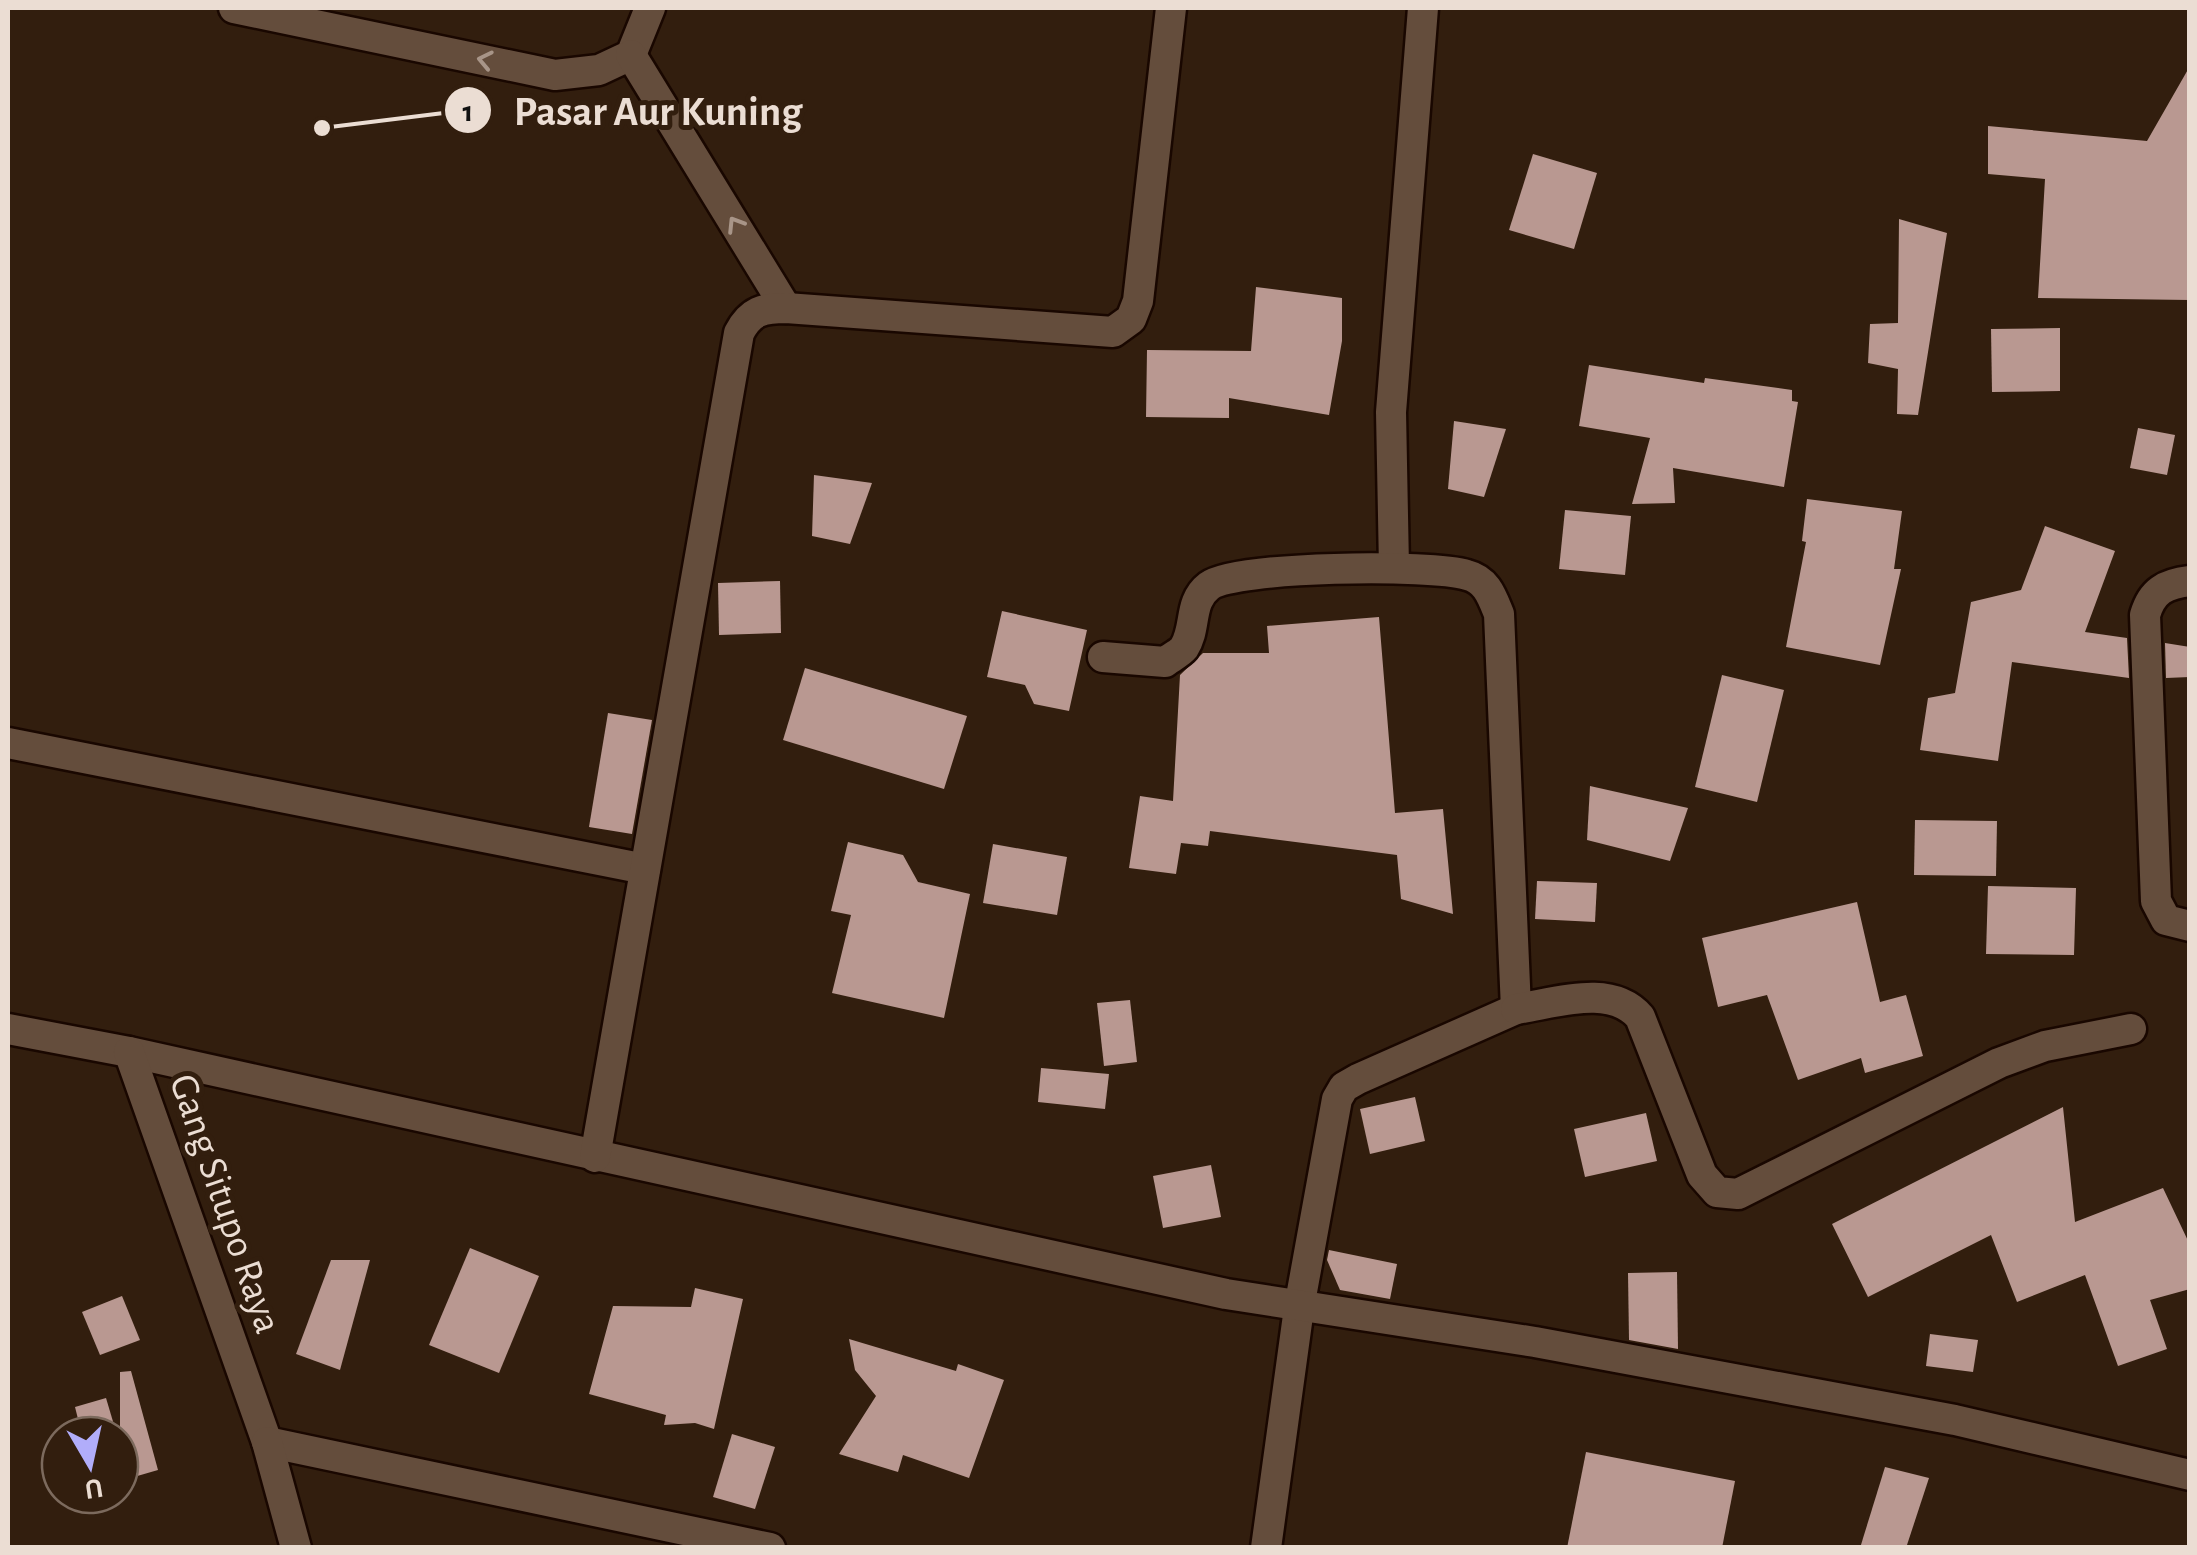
<svg xmlns="http://www.w3.org/2000/svg" width="2197" height="1555" viewBox="0 0 2197 1555" font-family="'Alegreya Sans',sans-serif">
	<style>
		.building { fill: #b99891 }
		.lines { fill: none; stroke-linecap: round; stroke-linejoin: round }
		.minor-casing { stroke: #190700; stroke-width: 35 }
		.minor { stroke: #644d3c; stroke-width: 30 }
		.oneway { stroke: #a89588 }
		.labels { text-anchor: middle; dominant-baseline: central; stroke-width: 10; stroke-linejoin: round; paint-order: stroke }
		.street-label { font-size: 40px; fill: #ebddd3; stroke: #321e0e }
		.leader { fill: none; stroke: #ebddd3; stroke-width: 4 }
		.callout-dot { fill: #ebddd3; stroke: #321e0e; stroke-width: 4 }
		.mark-label { font-size: 30px; text-anchor: middle; font-weight: bold; fill: #111 }
		.callout-label { font-size: 42px; text-anchor: middle; font-weight: bold; fill: #ebddd3; stroke: #321e0e; stroke-width: 10; stroke-linejoin: round; paint-order: stroke }
	</style>
	<rect width="100%" height="100%" fill="#321e0e"/>
	<!-- building -->
	<g class="building">
		<path d="M 2190,66 L 2190,300 L 2038,298 L 2045,179 L 1988,174 L 1988,126 L 2147,141 Z"/>
		<path d="M 1533,154 L 1597,173 L 1574,249 L 1509,230 Z"/>
		<path d="M 1899,219 L 1947,233 L 1918,415 L 1897,414 L 1898,369 L 1868,363 L 1870,324 L 1898,323 Z"/>
		<path d="M 1256,287 L 1342,298 L 1342,341 L 1329,415 L 1229,398 L 1229,418 L 1146,417 L 1147,350 L 1251,351 Z"/>
		<path d="M 2060,328 L 2060,391 L 1992,392 L 1991,329 Z"/>
		<path d="M 1589,365 L 1704,383 L 1705,378 L 1792,390 L 1792,401 L 1798,402 L 1784,487 L 1673,468 L 1675,503 L 1632,504 L 1650,438 L 1579,426 Z"/>
		<path d="M 1454,421 L 1506,429 L 1484,497 L 1448,489 Z"/>
		<path d="M 2138,428 L 2175,435 L 2167,475 L 2130,468 Z"/>
		<path d="M 814,475 L 872,483 L 850,544 L 812,536 Z"/>
		<path d="M 1807,499 L 1902,511 L 1894,569 L 1901,569 L 1880,665 L 1786,647 L 1806,542 L 1802,541 Z"/>
		<path d="M 1565,510 L 1631,516 L 1625,575 L 1559,569 Z"/>
		<path d="M 2045,526 L 2115,551 L 2085,632 L 2127,638 L 2129,678 L 2012,662 L 1998,761 L 1920,750 L 1928,698 L 1955,693 L 1971,602 L 2021,590 Z"/>
		<path d="M 780,581 L 781,633 L 719,635 L 718,583 Z"/>
		<path d="M 1002,611 L 1087,630 L 1069,711 L 1034,704 L 1025,685 L 987,677 Z"/>
		<path d="M 1379,617 L 1395,813 L 1443,809 L 1453,914 L 1401,899 L 1397,855 L 1210,831 L 1208,846 L 1181,843 L 1176,874 L 1129,868 L 1140,796 L 1173,801 L 1180,675 L 1203,653 L 1269,653 L 1267,626 Z"/>
		<path d="M 2165,643 L 2190,647 L 2190,677 L 2166,678 Z"/>
		<path d="M 805,668 L 967,716 L 944,789 L 783,740 Z"/>
		<path d="M 1722,675 L 1784,690 L 1757,802 L 1695,787 Z"/>
		<path d="M 608,713 L 652,720 L 632,834 L 589,827 Z"/>
		<path d="M 1590,786 L 1688,808 L 1670,861 L 1587,840 Z"/>
		<path d="M 1915,820 L 1997,821 L 1996,876 L 1914,875 Z"/>
		<path d="M 848,842 L 903,855 L 918,882 L 970,894 L 944,1018 L 832,993 L 851,915 L 831,911 Z"/>
		<path d="M 993,844 L 1067,857 L 1057,915 L 983,903 Z"/>
		<path d="M 1537,881 L 1597,883 L 1595,922 L 1535,919 Z"/>
		<path d="M 1988,886 L 2076,888 L 2074,955 L 1986,954 Z"/>
		<path d="M 1857,902 L 1880,1002 L 1906,995 L 1923,1056 L 1865,1073 L 1861,1058 L 1798,1080 L 1767,995 L 1718,1007 L 1702,938 Z"/>
		<path d="M 1130,1000 L 1137,1062 L 1104,1066 L 1097,1003 Z"/>
		<path d="M 1041,1068 L 1109,1074 L 1105,1109 L 1038,1102 Z"/>
		<path d="M 1415,1097 L 1425,1141 L 1370,1154 L 1360,1109 Z"/>
		<path d="M 2063,1107 L 2075,1222 L 2163,1188 L 2190,1245 L 2190,1289 L 2150,1300 L 2167,1349 L 2118,1366 L 2085,1275 L 2017,1302 L 1991,1235 L 1868,1297 L 1832,1224 Z"/>
		<path d="M 1646,1113 L 1657,1161 L 1585,1177 L 1574,1129 Z"/>
		<path d="M 1211,1165 L 1221,1217 L 1163,1228 L 1153,1176 Z"/>
		<path d="M 470,1248 L 539,1276 L 499,1373 L 429,1345 Z"/>
		<path d="M 1329,1250 L 1397,1264 L 1390,1299 L 1340,1290 L 1327,1260 Z"/>
		<path d="M 331,1260 L 370,1260 L 340,1370 L 296,1354 Z"/>
		<path d="M 1677,1272 L 1678,1349 L 1629,1340 L 1628,1273 Z"/>
		<path d="M 695,1288 L 743,1299 L 714,1429 L 695,1423 L 664,1425 L 666,1415 L 589,1394 L 613,1306 L 691,1307 Z"/>
		<path d="M 122,1296 L 140,1340 L 100,1355 L 82,1312 Z"/>
		<path d="M 1930,1334 L 1978,1340 L 1973,1372 L 1926,1366 Z"/>
		<path d="M 849,1339 L 956,1371 L 958,1364 L 1004,1380 L 969,1478 L 903,1455 L 898,1472 L 839,1454 L 876,1396 L 855,1370 Z"/>
		<path d="M 131,1371 L 158,1470 L 120,1481 L 120,1372 Z"/>
		<path d="M 106,1398 L 117,1435 L 82,1435 L 75,1407 Z"/>
		<path d="M 732,1434 L 775,1447 L 755,1509 L 713,1497 Z"/>
		<path d="M 1586,1452 L 1735,1481 L 1722,1548 L 1567,1548 Z"/>
		<path d="M 1885,1467 L 1929,1478 L 1906,1548 L 1860,1548 Z"/>
	</g>
	<g class="lines">
		<!-- minor casing -->
		<g class="minor-casing">
			<g id="minor">
				<path d="M 234,8 L 555,75 L 599,70 L 631,55 L 650,8"/>
				<path d="M 631,55 L 786,308"/>
				<path d="M 1394,567 L 1391,412 L 1423,8"/>
				<path d="M 2190,581 C 2165,584 2152,591 2145,615 L 2156,901 L 2166,920 L 2190,926"/>
				<path d="M 1103,657 L 1165,662 C 1170,658 1180,653 1184,648 C 1197,628 1188,602 1209,586 C 1235,566 1432,564 1467,575 C 1487,580 1492,597 1499,614 L 1516,1009 L 1358,1079 L 1344,1087 L 1337,1099 L 1299,1308 L 1266,1548"/>
				<path d="M 8,743 L 645,869"/>
				<path d="M 1516,1009 C 1556,1003 1611,983 1640,1017 L 1702,1175 L 1717,1192 L 1738,1194 L 1999,1063 L 2045,1046 L 2131,1029"/>
				<path d="M 8,1029 L 129,1052 L 1226,1294 L 1535,1342 L 1955,1420 L 2190,1475"/>
				<path d="M 129,1052 L 267,1442 L 770,1548"/>
				<path d="M 595,1157 L 739,333 C 750,311 763,308 786,308 L 1113,332 L 1131,319 L 1138,301 L 1171,8"/>
				<path d="M 267,1442 L 296,1548"/>
			</g>
		</g>
		<!-- minor -->
		<use href="#minor" class="minor"/>
	</g>
	<!-- one-way arrows -->
	<defs><path id="oneway-chevron" d="M-2-3.5L2.5 0L-2 3.5" fill="none" stroke-width="1.6" stroke-linecap="round" stroke-linejoin="round" transform="scale(2.5)"/></defs>
	<g class="oneway">
		<use href="#oneway-chevron" transform="translate(485 60) rotate(-168)"/>
		<use href="#oneway-chevron" transform="translate(735 224) rotate(-122)"/>
	</g>
	<g class="labels">
		<!-- street labels -->
		<g class="street-label">
			<text transform="translate(225 1204) rotate(71)">Gang Situpo Raya</text>
		</g>
	</g>
	<!-- callouts -->
	<path class="leader" d="M322 128L468 110"/>
	<g class="callout-dot">
		<circle cx="322" cy="128" r="10"/>
		<circle cx="468" cy="110" r="25"/>
	</g>
	<g class="mark-label">
		<text x="468" y="121">1</text>
	</g>
	<g class="callout-label">
		<text x="658" y="125">Pasar Aur Kuning</text>
	</g>
	<!-- border -->
	<rect width="2197" height="1555" fill="none" stroke="#ebddd3" stroke-width="20"/>
	<!-- north arrow -->
	<g transform="translate(90 1465) rotate(171)"><circle r="48" fill="#321e0e" stroke="#7c6a5d" stroke-width="2.5"/>
	<path d="M0-8L18 38L0 25L-18 38Z" fill="#b1adfa"/>
	<text y="-15" font-size="28" font-weight="bold" text-anchor="middle" fill="#ebddd3">U</text>
	</g>
</svg>
